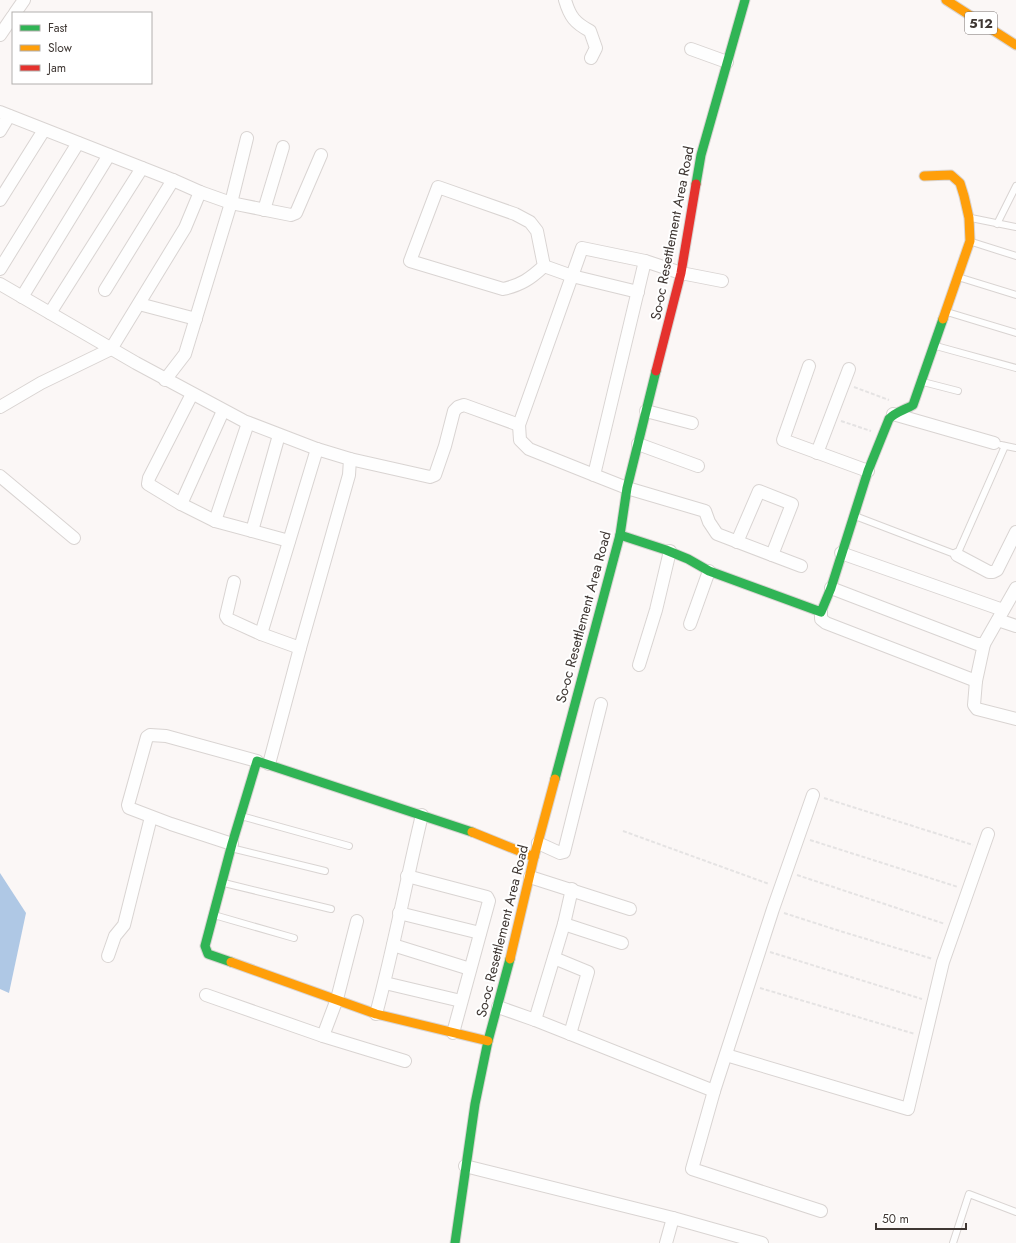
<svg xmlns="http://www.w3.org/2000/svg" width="1016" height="1243" viewBox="0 0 1016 1243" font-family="Jost,sans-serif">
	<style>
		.water { fill: #afc8e5 }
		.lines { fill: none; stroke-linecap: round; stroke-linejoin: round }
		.lane-casing { stroke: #d9d4d2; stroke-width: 8 }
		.street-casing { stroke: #d9d4d2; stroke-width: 14 }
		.fast-casing { stroke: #d9d4d2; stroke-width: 11 }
		.slow-casing { stroke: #d9d4d2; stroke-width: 11 }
		.jam-casing { stroke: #d9d4d2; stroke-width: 11 }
		.path { stroke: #e5e3e3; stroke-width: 2; stroke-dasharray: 4 2; stroke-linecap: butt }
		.lane { stroke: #fefefe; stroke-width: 6 }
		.street { stroke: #fefefe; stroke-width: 12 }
		.fast { stroke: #30b455; stroke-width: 9 }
		.slow { stroke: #ff9f0a; stroke-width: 9 }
		.jam { stroke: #e5322d; stroke-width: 9 }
		.labels { text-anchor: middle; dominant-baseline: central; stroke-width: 4; stroke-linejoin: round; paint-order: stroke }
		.shield { fill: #fff; stroke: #797370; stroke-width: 1 }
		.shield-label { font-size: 13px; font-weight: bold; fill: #3f3733 }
		.street-label { font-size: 14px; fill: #3f3733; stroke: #fff }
	</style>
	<rect width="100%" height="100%" fill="#fbf7f6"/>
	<!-- water -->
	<path class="water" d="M 0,873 L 26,913 L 9,993 L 0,989 Z"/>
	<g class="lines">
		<!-- lane casing -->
		<g class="lane-casing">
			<g id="lane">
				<path d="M 971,218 L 1016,227"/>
				<path d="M 997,224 L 1016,186"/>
				<path d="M 972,242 L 1016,256"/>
				<path d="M 958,277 L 1016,295"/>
				<path d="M 947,312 L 1016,333"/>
				<path d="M 936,346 L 1016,368"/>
				<path d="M 923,382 L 958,391"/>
				<path d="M 1001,445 L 1016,448"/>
				<path d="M 855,516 L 957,555 L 1005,446"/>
				<path d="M 241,816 L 349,846"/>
				<path d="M 231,848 L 325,871"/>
				<path d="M 224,883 L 331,909"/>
				<path d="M 214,915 L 294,938"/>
				<path d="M 953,1243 L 969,1194 L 1016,1212"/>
			</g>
		</g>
		<!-- street casing -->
		<g class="street-casing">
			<g id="street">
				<path d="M 565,0 C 570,17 575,23 590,31 L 596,48 L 591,58"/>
				<path d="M 15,13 L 24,0"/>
				<path d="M 0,35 L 13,16"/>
				<path d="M 691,49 L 727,62"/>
				<path d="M 0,112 L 173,180 L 200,192 L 231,203 L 291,215 L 296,213 L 321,155"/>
				<path d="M 0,131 L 9,116"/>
				<path d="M 438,187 L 515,214 L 530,222 L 537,231 L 544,266 C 530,279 521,285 503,289 L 410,261 Z"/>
				<path d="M 0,200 L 44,130"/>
				<path d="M 264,210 L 283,147"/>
				<path d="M 645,261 L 582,248 L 519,425 L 520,440 L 529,449 L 594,475 L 627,488 L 705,511 L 709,522 L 717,534 L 801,566"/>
				<path d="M 544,266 L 572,276 L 638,292"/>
				<path d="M 0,269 L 78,143"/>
				<path d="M 0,284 L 136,363 L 244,421 L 317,449 L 350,459 L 349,475 L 300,648 L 269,764"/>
				<path d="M 105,290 L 173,180"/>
				<path d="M 22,297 L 109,155"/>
				<path d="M 139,304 L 196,319"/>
				<path d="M 50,313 L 142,168"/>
				<path d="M 809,366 L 783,440 L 868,471"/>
				<path d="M 165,380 L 185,354 L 231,203 L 247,138"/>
				<path d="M 192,394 L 149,478 L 148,484 L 181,504 L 215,521 L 289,541"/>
				<path d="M 0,407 L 41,383 L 111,349 L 185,228 L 200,192"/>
				<path d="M 646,411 L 692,423"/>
				<path d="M 893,414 L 994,443"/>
				<path d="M 638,444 L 698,466"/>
				<path d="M 817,453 L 849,369"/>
				<path d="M 350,459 L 430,477 L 435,475 L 445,446 L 454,411 L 458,407 L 464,405 L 519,425"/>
				<path d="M 594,475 L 645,261 L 681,273 L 722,281"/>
				<path d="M 0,476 L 74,538"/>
				<path d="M 181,504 L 223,411"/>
				<path d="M 215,521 L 248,423"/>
				<path d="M 252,531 L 279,435"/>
				<path d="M 737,542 L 759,491 L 792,504 L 772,555"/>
				<path d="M 841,553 L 1003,610"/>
				<path d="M 957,555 L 989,572 L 993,572 L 997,570 L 1016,532"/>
				<path d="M 234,582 L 226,616 L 228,619 L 261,634 L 300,648"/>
				<path d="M 831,588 L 977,644 L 984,644 L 1016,588"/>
				<path d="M 821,612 L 821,619 L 826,623 L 976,681"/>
				<path d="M 998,620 L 1016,626"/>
				<path d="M 690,624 L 709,571"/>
				<path d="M 261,634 L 317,449"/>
				<path d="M 984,644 L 976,681 L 974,705 L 977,709 L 1016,719"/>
				<path d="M 639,665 L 656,610 L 670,551"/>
				<path d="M 813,795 L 773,909 L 714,1091 L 692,1169 L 821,1211"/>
				<path d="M 538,843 L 560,853 L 564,852 L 601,704"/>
				<path d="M 232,844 L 171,824 L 129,808 L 128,805 L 147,737 L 150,735 L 166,736 L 257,761"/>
				<path d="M 407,876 L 487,897 L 489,901 L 453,1033"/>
				<path d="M 530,877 L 630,909"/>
				<path d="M 399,913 L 480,933"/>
				<path d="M 564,924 L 622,943"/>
				<path d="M 393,945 L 470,969"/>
				<path d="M 108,956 L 115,936 L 124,925 L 151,817"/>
				<path d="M 554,958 L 588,972 L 570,1034"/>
				<path d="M 385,983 L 461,1001"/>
				<path d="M 206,995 L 323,1036 L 405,1061"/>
				<path d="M 498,1007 L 535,1020 L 714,1091"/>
				<path d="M 376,1014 C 394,948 406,881 422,815"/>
				<path d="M 535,1020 L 564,924 L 572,889"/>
				<path d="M 323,1036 L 337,999 L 357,921"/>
				<path d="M 726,1055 L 908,1109 L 943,962 L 988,834"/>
				<path d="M 465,1166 L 673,1218 L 762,1243"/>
				<path d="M 666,1243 L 673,1218"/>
			</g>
		</g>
		<!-- fast casing -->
		<g class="fast-casing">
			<g id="fast">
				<path d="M 696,184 L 701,155 L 745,0"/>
				<path d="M 620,535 L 666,550 L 688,559 L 709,571 L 821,612 L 831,588 L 868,471 L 889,419 C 895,412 905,410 913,405 L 943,319"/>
				<path d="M 555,779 L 620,535 L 627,488 L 656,371"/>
				<path d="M 231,962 L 208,954 L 205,946 L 232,844 L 257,761 L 472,832"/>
				<path d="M 455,1243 L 475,1104 L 488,1041 L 510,959"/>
			</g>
		</g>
		<!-- slow casing -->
		<g class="slow-casing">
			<g id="slow">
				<path d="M 946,0 L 1016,45"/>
				<path d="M 924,176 L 951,175 L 960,183 L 964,196 L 969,218 L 970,241 L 943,319"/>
				<path d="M 472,832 L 534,857"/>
				<path d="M 510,959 L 534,857 L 555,779"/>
				<path d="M 231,962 L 376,1014 L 488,1041"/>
			</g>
		</g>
		<!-- jam casing -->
		<g class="jam-casing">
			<path id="jam" d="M 656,371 L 681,273 L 696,184"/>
		</g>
		<!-- path -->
		<g class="path">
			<path d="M 854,387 L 889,400"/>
			<path d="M 841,421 L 871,431"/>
			<path d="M 824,798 L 973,845"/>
			<path d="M 623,831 L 769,884"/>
			<path d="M 810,840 L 958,887"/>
			<path d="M 797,875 L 945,924"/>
			<path d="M 784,913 L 843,932 L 933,959"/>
			<path d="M 770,952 L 922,999"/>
			<path d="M 760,988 L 915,1034"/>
		</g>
		<!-- lane -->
		<use href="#lane" class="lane"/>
		<!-- street -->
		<use href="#street" class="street"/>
		<!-- fast -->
		<use href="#fast" class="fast"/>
		<!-- slow -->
		<use href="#slow" class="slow"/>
		<!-- jam -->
		<use href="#jam" class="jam"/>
	</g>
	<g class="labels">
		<!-- shield labels -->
		<rect class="shield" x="965" y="12" width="32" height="22" rx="3"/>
		<g class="shield-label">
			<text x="981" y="23">512</text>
		</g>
		<!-- street labels -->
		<g class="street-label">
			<text transform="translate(672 233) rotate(-79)">So-oc Resettlement Area Road</text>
			<text transform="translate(583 617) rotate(-75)">So-oc Resettlement Area Road</text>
			<text transform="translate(502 931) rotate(-76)">So-oc Resettlement Area Road</text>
		</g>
	</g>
	<!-- legend -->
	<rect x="12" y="12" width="140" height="72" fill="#ffffff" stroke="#b2afad"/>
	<rect x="20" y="25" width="20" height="6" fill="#30b455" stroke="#b2afad"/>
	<text x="48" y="32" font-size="12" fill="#3f3733">Fast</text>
	<rect x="20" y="45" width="20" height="6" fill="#ff9f0a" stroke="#b2afad"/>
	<text x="48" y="52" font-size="12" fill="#3f3733">Slow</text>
	<rect x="20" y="65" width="20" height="6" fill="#e5322d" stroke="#b2afad"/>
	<text x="48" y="72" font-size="12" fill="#3f3733">Jam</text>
	<!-- scale -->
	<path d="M876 1223v6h90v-6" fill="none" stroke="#3f3733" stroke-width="2"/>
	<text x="882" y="1223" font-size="12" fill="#3f3733" stroke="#ffffff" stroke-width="3" paint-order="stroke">50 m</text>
</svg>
